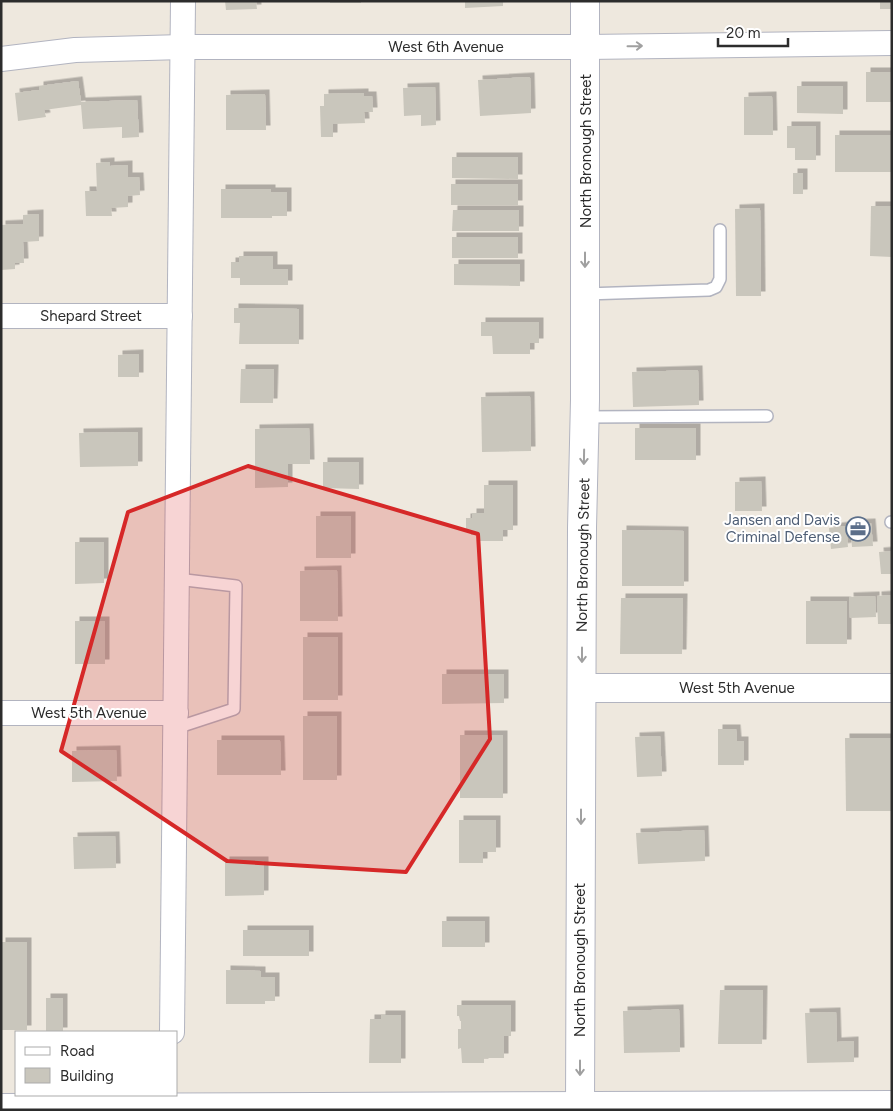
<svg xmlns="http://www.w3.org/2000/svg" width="893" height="1111" viewBox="0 0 893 1111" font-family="Figtree,sans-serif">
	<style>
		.building { fill: #c9c6bc; filter: url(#shadow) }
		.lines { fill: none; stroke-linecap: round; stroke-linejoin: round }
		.lane-casing { stroke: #b2b4c0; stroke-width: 14 }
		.street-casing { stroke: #b2b4c0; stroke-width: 26 }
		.secondary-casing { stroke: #b2b4c0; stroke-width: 30 }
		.lane { stroke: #fff; stroke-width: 11 }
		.street { stroke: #fff; stroke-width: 24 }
		.secondary { stroke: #fff; stroke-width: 28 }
		.oneway { stroke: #a0a0a0 }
		.marked { fill: #d62828; fill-opacity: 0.2; stroke: #d62828; stroke-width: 4; stroke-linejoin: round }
		.labels { text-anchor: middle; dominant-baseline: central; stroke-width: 4; stroke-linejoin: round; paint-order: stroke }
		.street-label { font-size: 15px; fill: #2c2c2c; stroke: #fff }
		.service-label { font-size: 15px; fill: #4e5e75; stroke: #fff; text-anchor: end }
	</style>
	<defs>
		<filter id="shadow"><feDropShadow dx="4.5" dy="-4.5" stdDeviation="0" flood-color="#0004"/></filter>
	</defs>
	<rect width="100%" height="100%" fill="#eee8de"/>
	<!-- building -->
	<g class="building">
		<path d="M 225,1 L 256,1 L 257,9 L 226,10 Z"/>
		<rect x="330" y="1" width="31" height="2"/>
		<path d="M 465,1 L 503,1 L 503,6 L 465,8 Z"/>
		<rect x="880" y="1" width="12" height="8"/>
		<rect x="866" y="72" width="26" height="30"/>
		<path d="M 530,77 L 531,113 L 480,116 L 478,80 Z"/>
		<path d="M 78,81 L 81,102 L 137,100 L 139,137 L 122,138 L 122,127 L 83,129 L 81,105 L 44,110 L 46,117 L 18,121 L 15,93 L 39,90 L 39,86 Z"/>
		<path d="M 797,86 L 843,86 L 843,114 L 797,113 Z"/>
		<path d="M 435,87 L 436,125 L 421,126 L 421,115 L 404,116 L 403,88 Z"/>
		<path d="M 364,93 L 364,96 L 372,96 L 373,112 L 364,112 L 365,123 L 333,124 L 333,137 L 321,137 L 320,106 L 324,106 L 324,94 Z"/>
		<path d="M 265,94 L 266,130 L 226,130 L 226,95 Z"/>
		<path d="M 772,96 L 773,135 L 744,135 L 744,97 Z"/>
		<path d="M 787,126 L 816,126 L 816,160 L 795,160 L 795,148 L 787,148 Z"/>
		<rect x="835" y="135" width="57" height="37"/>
		<path d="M 452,157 L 518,157 L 518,179 L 452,178 Z"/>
		<path d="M 110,162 L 110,166 L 128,165 L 128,177 L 139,177 L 140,195 L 128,196 L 128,207 L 111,208 L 112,216 L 86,216 L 85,191 L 97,191 L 96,163 Z"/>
		<rect x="793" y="173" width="10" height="21"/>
		<rect x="451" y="184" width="67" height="21"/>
		<path d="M 221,189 L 271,189 L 271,192 L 287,192 L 287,216 L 272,216 L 272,218 L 221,218 Z"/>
		<path d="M 871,206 L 892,206 L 892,257 L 870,256 Z"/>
		<path d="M 760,208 L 761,296 L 736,296 L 735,209 Z"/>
		<path d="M 453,210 L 519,210 L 519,231 L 452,231 Z"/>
		<path d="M 39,214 L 39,241 L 23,242 L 24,263 L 15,263 L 15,269 L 1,270 L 1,225 L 23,224 L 23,215 Z"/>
		<rect x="452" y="237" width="66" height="21"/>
		<path d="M 239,256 L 273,256 L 273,269 L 288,269 L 288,285 L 240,285 L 240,278 L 231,278 L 231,262 L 239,262 Z"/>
		<path d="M 454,264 L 520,264 L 520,286 L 454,285 Z"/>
		<path d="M 234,308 L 299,309 L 299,344 L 239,344 L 240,323 L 234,323 Z"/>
		<path d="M 481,322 L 539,322 L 539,343 L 530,343 L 530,354 L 493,354 L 492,336 L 481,336 Z"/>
		<path d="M 139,354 L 139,377 L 118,377 L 118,355 Z"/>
		<path d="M 241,369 L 274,369 L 273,403 L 240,403 Z"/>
		<path d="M 698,370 L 699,405 L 633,407 L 632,372 Z"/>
		<path d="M 530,396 L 531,451 L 482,452 L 481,397 Z"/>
		<path d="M 309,428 L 310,464 L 288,464 L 288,487 L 255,488 L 255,429 Z"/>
		<rect x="635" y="428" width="61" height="32"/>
		<path d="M 138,432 L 138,466 L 80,467 L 79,433 Z"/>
		<path d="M 323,462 L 359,462 L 359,489 L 323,488 Z"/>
		<path d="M 761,481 L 762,511 L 735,511 L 735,482 Z"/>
		<path d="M 484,485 L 513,485 L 513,530 L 503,530 L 503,541 L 480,541 L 480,535 L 471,535 L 471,530 L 466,530 L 466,518 L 472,518 L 472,513 L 484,513 Z"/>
		<rect x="316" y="516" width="35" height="42"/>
		<path d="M 871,523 L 873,546 L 852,547 L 850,524 Z"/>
		<path d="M 846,526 L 848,547 L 831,549 L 829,528 Z"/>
		<path d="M 622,530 L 684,531 L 684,586 L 622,586 Z"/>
		<path d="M 75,542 L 104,542 L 104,583 L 75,584 Z"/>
		<path d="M 892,551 L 892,574 L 881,574 L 879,552 Z"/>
		<path d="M 337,570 L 338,621 L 300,621 L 300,571 Z"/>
		<path d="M 892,595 L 892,624 L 878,624 L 877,596 Z"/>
		<path d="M 875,596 L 876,617 L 850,618 L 849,597 Z"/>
		<path d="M 621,598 L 683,598 L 682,654 L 620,654 Z"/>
		<rect x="806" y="601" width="41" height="43"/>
		<rect x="75" y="621" width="30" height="43"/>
		<rect x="303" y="637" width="35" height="63"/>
		<path d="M 442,674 L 504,674 L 504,703 L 442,704 Z"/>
		<rect x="303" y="716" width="34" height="64"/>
		<path d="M 718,729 L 736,729 L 737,741 L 744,741 L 744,765 L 718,765 Z"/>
		<rect x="460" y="735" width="43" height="63"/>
		<path d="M 660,736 L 662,776 L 637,777 L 635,737 Z"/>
		<path d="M 845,738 L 891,738 L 891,811 L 846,811 Z"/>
		<path d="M 217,740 L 280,740 L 281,775 L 217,775 Z"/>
		<path d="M 116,750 L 117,781 L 72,782 L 72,751 Z"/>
		<path d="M 459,820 L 496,820 L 496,852 L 483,852 L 483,863 L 459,863 Z"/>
		<path d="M 704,830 L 705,861 L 638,864 L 636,833 Z"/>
		<path d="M 115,836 L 116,868 L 74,869 L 73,837 Z"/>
		<path d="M 225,861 L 264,861 L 264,895 L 225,896 Z"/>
		<rect x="442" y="921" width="43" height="26"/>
		<rect x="243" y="930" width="66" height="26"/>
		<rect x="1" y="942" width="26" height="88"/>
		<path d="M 226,970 L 261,971 L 261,977 L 275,977 L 275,1001 L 265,1001 L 265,1004 L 226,1004 Z"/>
		<path d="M 720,990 L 763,990 L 762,1044 L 718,1044 Z"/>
		<rect x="46" y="998" width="17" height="34"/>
		<path d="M 457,1005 L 511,1005 L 511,1036 L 504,1036 L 504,1058 L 484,1058 L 484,1063 L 462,1063 L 461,1048 L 458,1049 L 458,1029 L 461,1029 L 461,1021 L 460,1021 L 459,1016 L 457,1016 Z"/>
		<path d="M 679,1009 L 680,1052 L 624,1053 L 623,1011 Z"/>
		<path d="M 836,1012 L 837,1042 L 854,1041 L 854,1062 L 807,1063 L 805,1013 Z"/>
		<path d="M 381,1015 L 401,1015 L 401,1063 L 369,1063 L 370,1019 L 381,1019 Z"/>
	</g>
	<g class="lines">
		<!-- lane casing -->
		<g class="lane-casing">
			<g id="lane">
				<path d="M 585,294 L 709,290 L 716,287 L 720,279 L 720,230"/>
				<path d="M 585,417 L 767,416"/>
				<path d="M 891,522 L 892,522"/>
				<path d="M 176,728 L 234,709 L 236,586 L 177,579"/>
			</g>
		</g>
		<!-- street casing -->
		<g class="street-casing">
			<g id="street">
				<path d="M 1,59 L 75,50 L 183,47 L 586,47 L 892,43"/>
				<path d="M 1,316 L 180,316"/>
				<path d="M 1,713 L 176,713"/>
				<path d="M 172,1032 L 183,1"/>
			</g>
		</g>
		<!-- secondary casing -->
		<g class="secondary-casing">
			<g id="secondary">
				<path d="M 582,688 L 892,688"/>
				<path d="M 1,1108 L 892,1105"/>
				<path d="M 580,1110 L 582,528 L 585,400 L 585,1"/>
			</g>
		</g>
		<!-- lane -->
		<use href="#lane" class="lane"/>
		<!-- street -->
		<use href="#street" class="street"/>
		<!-- secondary -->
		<use href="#secondary" class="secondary"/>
	</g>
	<!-- one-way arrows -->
	<defs><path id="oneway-shaft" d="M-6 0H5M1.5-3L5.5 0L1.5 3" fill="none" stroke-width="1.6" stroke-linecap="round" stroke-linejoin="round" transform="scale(1.25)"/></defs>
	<g class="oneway">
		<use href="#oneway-shaft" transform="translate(635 46) rotate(-1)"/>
		<use href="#oneway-shaft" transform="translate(585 260) rotate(90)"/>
		<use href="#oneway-shaft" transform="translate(584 457) rotate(91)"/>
		<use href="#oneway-shaft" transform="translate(582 655) rotate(90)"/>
		<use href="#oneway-shaft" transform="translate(581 817) rotate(90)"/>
		<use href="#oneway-shaft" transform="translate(580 1068) rotate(90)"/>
	</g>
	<!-- marked area -->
	<path class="marked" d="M 248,466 L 478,534 L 490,739 L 406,872 L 227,861 L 61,751 L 128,512 Z"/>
	<!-- icons -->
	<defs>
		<g id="office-ring" transform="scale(1.25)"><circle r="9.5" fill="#fff" stroke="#5c6f8a" stroke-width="1.5"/><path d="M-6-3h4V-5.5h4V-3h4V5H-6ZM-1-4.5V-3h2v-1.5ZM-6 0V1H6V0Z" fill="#5c6f8a"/></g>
	</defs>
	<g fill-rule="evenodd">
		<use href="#office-ring" x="858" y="529"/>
	</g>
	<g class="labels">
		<!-- street labels -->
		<g class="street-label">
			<text x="446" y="47">West 6th Avenue</text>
			<text transform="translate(586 151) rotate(-90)">North Bronough Street</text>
			<text x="91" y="316">Shepard Street</text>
			<text transform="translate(583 555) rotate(-89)">North Bronough Street</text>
			<text x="737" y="688">West 5th Avenue</text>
			<text x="89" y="713">West 5th Avenue</text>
			<text transform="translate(580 960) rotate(-90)">North Bronough Street</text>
		</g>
		<!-- service labels -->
		<g class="service-label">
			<text x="840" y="520">Jansen and Davis<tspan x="840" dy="17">Criminal Defense</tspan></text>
		</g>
	</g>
	<!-- border -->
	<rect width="893" height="1111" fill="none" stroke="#2c2c2c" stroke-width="5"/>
	<!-- legend -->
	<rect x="15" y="1031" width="162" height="65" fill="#ffffff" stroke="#ababab"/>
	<rect x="25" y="1047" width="25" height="8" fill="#ffffff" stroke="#ababab"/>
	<text x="60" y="1056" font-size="15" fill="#2c2c2c">Road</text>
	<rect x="25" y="1068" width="25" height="15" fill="#c9c6bc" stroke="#ababab"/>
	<text x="60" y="1081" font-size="15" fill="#2c2c2c">Building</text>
	<!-- scale -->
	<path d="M718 38v8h70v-8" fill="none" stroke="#2c2c2c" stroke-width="2.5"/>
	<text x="726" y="38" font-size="15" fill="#2c2c2c" stroke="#ffffff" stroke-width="4" paint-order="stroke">20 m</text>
</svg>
